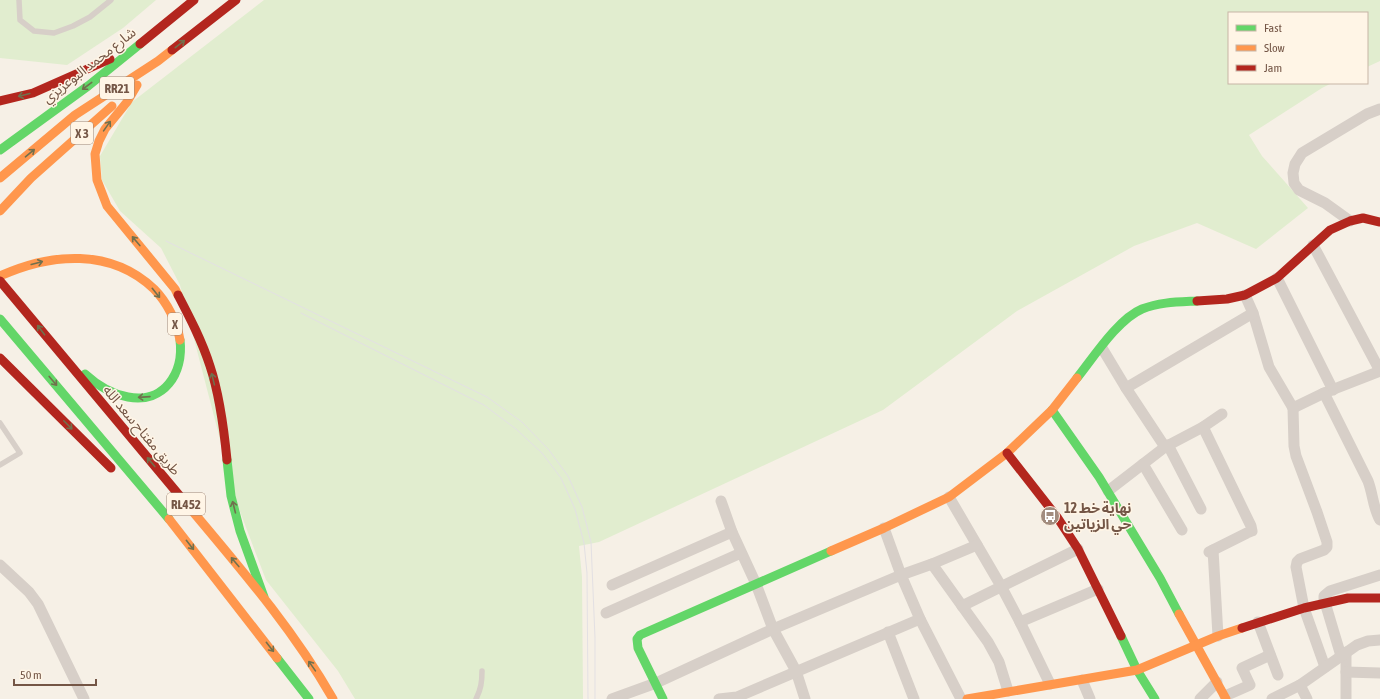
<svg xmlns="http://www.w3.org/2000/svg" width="1380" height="699" viewBox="0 0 1380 699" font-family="'Asap Condensed','Noto Sans Arabic',sans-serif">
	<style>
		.green { fill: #e1edcf }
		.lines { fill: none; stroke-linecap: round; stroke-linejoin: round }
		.lane { stroke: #d7cfc8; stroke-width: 5.5 }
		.street { stroke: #d7cfc8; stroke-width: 11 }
		.fast { stroke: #63d668; stroke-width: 9 }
		.slow { stroke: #ff974d; stroke-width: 9 }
		.jam { stroke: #b3261e; stroke-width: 9 }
		.tram { stroke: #e3e0e3; stroke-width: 1 }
		.oneway { stroke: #71704d }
		.labels { text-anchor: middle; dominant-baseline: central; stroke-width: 3; stroke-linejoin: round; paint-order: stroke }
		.shield { fill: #fff5e6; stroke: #9e8676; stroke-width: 1 }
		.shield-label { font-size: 13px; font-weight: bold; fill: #745646 }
		.street-label { font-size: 14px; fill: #745646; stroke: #fff5e6 }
		.poi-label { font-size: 14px; font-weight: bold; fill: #745646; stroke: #fff5e6; text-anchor: start }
	</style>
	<rect width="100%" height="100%" fill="#f6f0e6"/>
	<!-- green -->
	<g class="green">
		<path d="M 0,0 L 156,0 L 123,28 L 67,65 L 0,58 Z"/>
		<path d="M 264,0 L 1380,0 L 1380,61 L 1367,67 L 1367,13 L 1229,13 L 1229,83 L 1332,83 L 1322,88 L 1249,135 L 1262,156 L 1308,208 L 1256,249 L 1197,223 L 1134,246 L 1017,311 L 883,410 L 599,542 L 579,546 L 582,577 L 583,699 L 355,699 L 338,671 L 266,580 L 236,501 L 180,285 L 161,248 L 120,211 L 102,180 L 100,156 L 132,102 Z"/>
	</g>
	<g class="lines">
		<!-- lane -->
		<g class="lane">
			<path d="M 19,0 L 20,20 L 34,31 L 54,33 L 73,26 L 90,17 L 111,0"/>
			<path d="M 0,423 L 20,453 L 0,465"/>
			<path d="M 476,699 C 481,689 482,682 482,671"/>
		</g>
		<!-- street -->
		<g class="street">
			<path d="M 1350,221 L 1325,203 L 1299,190 L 1294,183 L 1293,173 L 1295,164 L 1302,153 L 1367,114 L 1380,109"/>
			<path d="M 1313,245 L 1380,371"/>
			<path d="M 1277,278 L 1333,390"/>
			<path d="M 1245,295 L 1253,313 L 1269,367 L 1293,408 L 1324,393 L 1380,371"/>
			<path d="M 1102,348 L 1126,388 L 1253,313"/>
			<path d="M 1126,388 L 1165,447"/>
			<path d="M 1324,393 L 1368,481 C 1373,494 1373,508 1380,520"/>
			<path d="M 1293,408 L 1294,446 L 1296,456 L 1317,512 L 1327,542 L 1327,547 L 1324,550 L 1300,559 L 1297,562 L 1296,567 L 1304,608 L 1325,667"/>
			<path d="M 1203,427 L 1251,526 L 1252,531 L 1247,533 L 1209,552"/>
			<path d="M 1168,445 L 1201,509"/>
			<path d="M 1143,464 L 1182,530"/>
			<path d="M 1108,491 L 1165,447 L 1203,427 L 1222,414"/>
			<path d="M 949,497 L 1001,586 L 1020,622 L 1050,684"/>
			<path d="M 721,501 L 732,532 L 756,584 L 773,629 L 796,671 L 805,699"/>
			<path d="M 884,528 L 901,575 L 920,619 L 961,699"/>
			<path d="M 1213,550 L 1218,636"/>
			<path d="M 932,564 L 988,642 L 999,662 L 1008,691"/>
			<path d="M 0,565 L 29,592 L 38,604 L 84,699"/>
			<path d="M 612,585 L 732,532"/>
			<path d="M 962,606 L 1078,549"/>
			<path d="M 606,613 L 741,553"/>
			<path d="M 1020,622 L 1098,589"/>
			<path d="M 1258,622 L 1278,675"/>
			<path d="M 888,632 L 914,699"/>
			<path d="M 1346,652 L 1346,699"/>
			<path d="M 1341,656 L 1324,599 L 1324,596 L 1330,591 L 1380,575"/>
			<path d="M 1346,672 L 1380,673"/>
			<path d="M 1082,680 L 1090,699"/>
			<path d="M 1300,685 L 1307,699"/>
			<path d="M 1225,696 L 1250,685 L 1242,668 L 1270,655"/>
			<path d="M 612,699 L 656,683 L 773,629 L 901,575 L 932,564 L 977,545"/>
			<path d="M 719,699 L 737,697 L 920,619"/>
			<path d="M 1200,699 L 1217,682"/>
			<path d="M 1272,699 L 1300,685 L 1357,645 L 1368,641 L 1380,640"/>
		</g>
		<!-- fast -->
		<g class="fast">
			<path d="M 0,150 L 88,86 L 140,44"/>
			<path d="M 0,319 L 169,519"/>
			<path d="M 85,374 C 97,385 111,394 128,397 C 164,404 184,373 180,340"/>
			<path d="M 1077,378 C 1093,358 1118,319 1142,309 C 1160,302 1178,302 1197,301"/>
			<path d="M 1052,410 L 1099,477 L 1160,578 L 1179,614"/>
			<path d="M 227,460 L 231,496 L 240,531 L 264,597"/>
			<path d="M 1121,636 L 1137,670 L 1155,699"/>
			<path d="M 277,658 L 309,699"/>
			<path d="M 663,699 L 638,648 L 637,639 L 640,635 L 831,551"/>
		</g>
		<!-- slow -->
		<g class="slow">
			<path d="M 137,85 L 127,102 L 105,129 L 99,141 L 95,154 L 97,180 L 107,206 L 175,289 L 178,295"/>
			<path d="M 0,178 L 75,115 L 158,61 L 172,50"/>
			<path d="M 0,211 L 31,178 L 112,106"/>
			<path d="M 0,276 C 51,253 111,248 154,289 C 167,302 177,322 180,340"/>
			<path d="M 189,507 C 240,568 293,629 333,699"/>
			<path d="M 169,519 L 277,658"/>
			<path d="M 831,551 L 884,528 L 949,497 L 1007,453 L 1052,410 L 1077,378"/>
			<path d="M 1179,614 L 1226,699"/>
			<path d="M 967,699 L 1137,670 L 1218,636 L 1242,628"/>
		</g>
		<!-- jam -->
		<g class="jam">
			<path d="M 140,44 L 194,0"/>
			<path d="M 172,50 L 236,0"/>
			<path d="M 0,101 L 33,93 L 110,59"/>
			<path d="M 0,281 L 189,507"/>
			<path d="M 178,295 C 190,318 202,341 210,366 C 220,396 224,429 227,460"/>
			<path d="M 1197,301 L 1227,299 L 1245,295 L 1277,278 L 1330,230 L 1350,221 L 1363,218 L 1380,222"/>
			<path d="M 0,358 L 111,468"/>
			<path d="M 1007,453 L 1057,517 L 1078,549 L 1121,636"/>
			<path d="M 1242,628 L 1304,608 L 1348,598 L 1380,598"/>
		</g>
		<!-- tram -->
		<g class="tram">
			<path d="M 166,241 L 487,397 L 522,422 L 549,450 L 568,476 L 582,507 L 591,542 L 595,638 L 595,699"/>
			<path d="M 301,313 L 484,405 L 516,429 L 542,453 L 561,478 L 575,509 L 584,543 L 587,573 L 588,699"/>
		</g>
	</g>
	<!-- one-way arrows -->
	<defs><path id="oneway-shaft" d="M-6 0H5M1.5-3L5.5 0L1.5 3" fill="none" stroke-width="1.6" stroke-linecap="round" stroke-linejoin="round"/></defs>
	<g class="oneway">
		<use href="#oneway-shaft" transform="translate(180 44) rotate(-38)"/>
		<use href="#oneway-shaft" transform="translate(87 86) rotate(143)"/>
		<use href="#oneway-shaft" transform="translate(24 95) rotate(166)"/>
		<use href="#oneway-shaft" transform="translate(107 126) rotate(-55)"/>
		<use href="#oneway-shaft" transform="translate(30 153) rotate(-40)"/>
		<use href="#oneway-shaft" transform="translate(136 241) rotate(-130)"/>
		<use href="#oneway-shaft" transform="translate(37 263) rotate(-15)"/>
		<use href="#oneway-shaft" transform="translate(156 293) rotate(51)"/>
		<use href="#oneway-shaft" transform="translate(41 330) rotate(-127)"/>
		<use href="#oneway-shaft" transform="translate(213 379) rotate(-104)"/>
		<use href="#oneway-shaft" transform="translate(53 381) rotate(50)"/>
		<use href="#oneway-shaft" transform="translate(144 397) rotate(176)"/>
		<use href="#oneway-shaft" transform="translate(68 425) rotate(45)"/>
		<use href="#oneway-shaft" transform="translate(151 462) rotate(-130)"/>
		<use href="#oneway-shaft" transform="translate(234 507) rotate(-104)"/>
		<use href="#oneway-shaft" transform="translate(190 545) rotate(52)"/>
		<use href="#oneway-shaft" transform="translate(235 562) rotate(-130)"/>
		<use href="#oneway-shaft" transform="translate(270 647) rotate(52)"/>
		<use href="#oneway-shaft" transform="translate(312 666) rotate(-125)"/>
	</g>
	<!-- icons -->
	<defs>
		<g id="bus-disc" transform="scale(1)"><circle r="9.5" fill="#a28c7e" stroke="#fff5e6"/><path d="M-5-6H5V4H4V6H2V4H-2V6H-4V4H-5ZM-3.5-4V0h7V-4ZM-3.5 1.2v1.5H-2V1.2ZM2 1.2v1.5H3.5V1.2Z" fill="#fff"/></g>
	</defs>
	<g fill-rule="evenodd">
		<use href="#bus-disc" x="1050" y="516"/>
	</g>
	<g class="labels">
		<!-- shield labels -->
		<g class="shield">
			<rect x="100" y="77" width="34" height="22" rx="3"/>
			<rect x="71" y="122" width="22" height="22" rx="3"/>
			<rect x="168" y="313" width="14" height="22" rx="3"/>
			<rect x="167" y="493" width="38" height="22" rx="3"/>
		</g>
		<g class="shield-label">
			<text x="117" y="88">RR21</text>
			<text x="82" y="133">X 3</text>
			<text x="175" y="324">X</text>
			<text x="186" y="504">RL452</text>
		</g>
		<!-- street labels -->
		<g class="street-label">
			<text transform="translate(89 65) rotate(-38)">شارع محمد البوعزيزي</text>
			<text transform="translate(142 430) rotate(50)">طريق مفتاح سعد الله</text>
		</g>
		<!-- poi labels -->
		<g class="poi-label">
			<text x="1064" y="508">نهاية خط 12<tspan x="1064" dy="16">حي الزياتين</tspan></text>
		</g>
	</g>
	<!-- legend -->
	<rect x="1228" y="12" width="140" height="72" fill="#fff5e6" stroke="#c7b5a6"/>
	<rect x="1236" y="25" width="20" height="6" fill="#63d668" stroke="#c7b5a6"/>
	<text x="1264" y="32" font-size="12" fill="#745646">Fast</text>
	<rect x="1236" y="45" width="20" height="6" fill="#ff974d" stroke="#c7b5a6"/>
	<text x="1264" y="52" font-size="12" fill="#745646">Slow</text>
	<rect x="1236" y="65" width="20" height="6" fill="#b3261e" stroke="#c7b5a6"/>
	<text x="1264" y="72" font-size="12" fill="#745646">Jam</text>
	<!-- scale -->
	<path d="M14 679v6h82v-6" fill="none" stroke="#745646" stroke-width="2"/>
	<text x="20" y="679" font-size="12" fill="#745646" stroke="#fff5e6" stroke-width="3" paint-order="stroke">50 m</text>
</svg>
